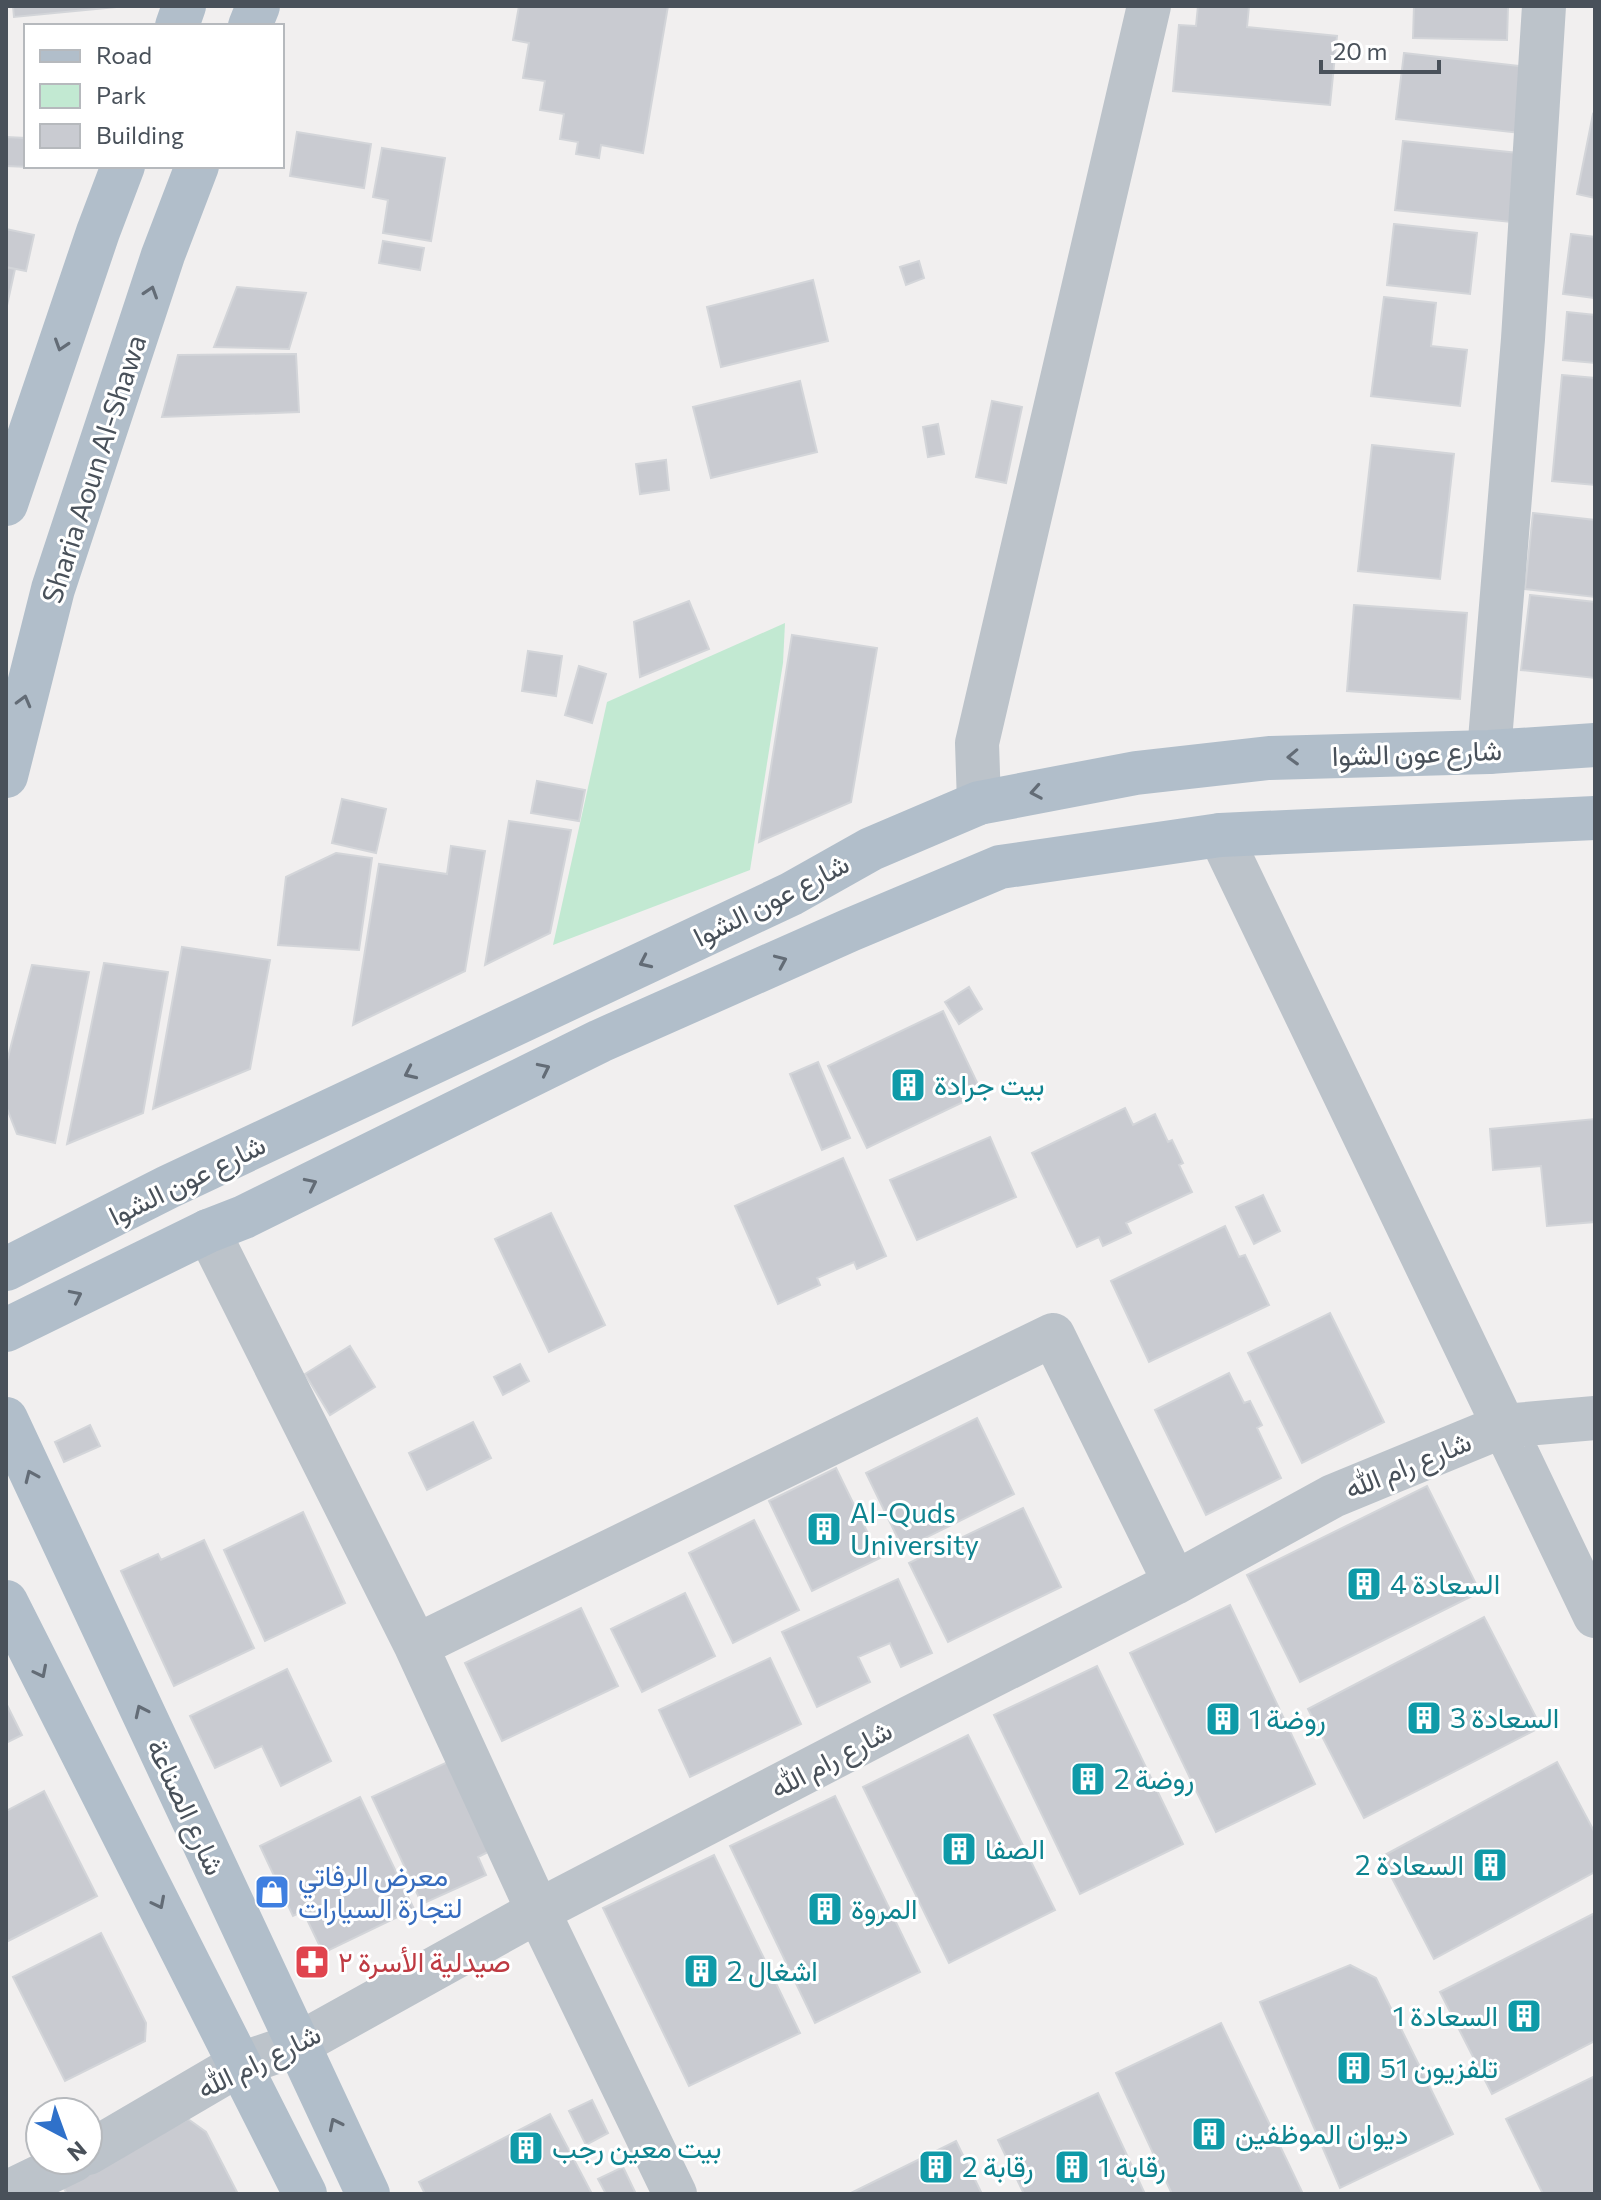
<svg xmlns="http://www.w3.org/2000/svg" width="1601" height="2200" viewBox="0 0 1601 2200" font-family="Commissioner,Vazirmatn,sans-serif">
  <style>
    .green { fill: #c2e9d2 }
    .building { fill: #c9cbd1; stroke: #d3d5d9; stroke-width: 2 }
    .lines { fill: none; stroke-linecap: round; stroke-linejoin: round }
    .minor { stroke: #bcc3ca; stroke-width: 44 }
    .major { stroke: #b1beca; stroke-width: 44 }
    .oneway { stroke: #636c76 }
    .labels { text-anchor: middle; stroke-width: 6; stroke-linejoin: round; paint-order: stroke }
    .street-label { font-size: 28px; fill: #49515a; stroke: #fff }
    .culture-label { font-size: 28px; fill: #0d838f; stroke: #fff; text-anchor: start }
    .shop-label { font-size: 28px; fill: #366cbe; stroke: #fff; text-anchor: start }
    .health-label { font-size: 28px; fill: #be3a42; stroke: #fff; text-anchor: start }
  </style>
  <rect width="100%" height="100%" fill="#f1efef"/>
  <path class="green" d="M785 623 783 663 750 870 553 945 607 702Z"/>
  <path class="building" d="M13 6H116L117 7 14 17Z
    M519 6H668L643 153 601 145 599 158 576 154 578 142 560 139 564 114 540 110 545 81 523 78 529 43 513 40Z
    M1198 6H1249L1247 27 1337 36 1330 105 1173 91 1179 25 1196 26Z
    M1414 6H1508L1507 40 1413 38Z
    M1404 53 1528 67 1520 133 1396 119Z
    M1593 114 1595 115V198L1577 194Z
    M297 132 371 144 364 188 290 176Z
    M6 137 26 138V166H53V168L6 166Z
    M1403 141 1518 153 1511 222 1395 210Z
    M382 148 445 158 431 241 383 233 388 200 373 197Z
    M1394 224 1477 233 1470 294 1387 285Z
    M6 229 34 235 26 271 6 267Z
    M1571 234 1595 237V298L1563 294Z
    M383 241 424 248 420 270 379 263Z
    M919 261 924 278 906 285 900 267Z
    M6 267 15 269 6 310Z
    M813 280 828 341 721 367 707 307Z
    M237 287 306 293 289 349 214 347Z
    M1384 297 1436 303 1431 346 1467 350 1460 406 1371 396Z
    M1567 312 1595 315V363L1563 360Z
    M296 354 299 412 162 417 178 355Z
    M1562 375 1595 378V485L1552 481Z
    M800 381 817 452 711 478 693 407Z
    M992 401 1022 407 1006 483 976 477Z
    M938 424 944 454 928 457 923 427Z
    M1372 445 1454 454 1440 579 1358 571Z
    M666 460 669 490 640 494 636 464Z
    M1533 513 1595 520V597L1525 589Z
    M1530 595 1595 602V678L1521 670Z
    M689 601 709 649 640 677 634 622Z
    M1354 605 1467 613 1460 699 1347 691Z
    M792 635 877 648 851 802 759 842Z
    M528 651 562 656 556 696 522 691Z
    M579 666 606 674 592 723 565 715Z
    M537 781 585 790 579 821 531 813Z
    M342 799 386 809 376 853 332 843Z
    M509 821 571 830 550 933 485 965Z
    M451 846 485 851 465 971 353 1025 379 864 447 874Z
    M336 853 372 858 359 950 278 945 286 877Z
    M182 947 270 960 250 1069 153 1109Z
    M104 963 168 972 143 1113 67 1144Z
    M32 965 89 972 55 1143 17 1134 6 1106V1065Z
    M969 987 982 1009 959 1024 945 1002Z
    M943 1011 982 1093 867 1148 828 1066Z
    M818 1062 850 1138 822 1150 790 1074Z
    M1125 1108 1133 1125 1155 1114 1168 1142 1172 1140 1183 1163 1179 1165 1192 1192 1126 1223 1131 1233 1103 1246 1099 1237 1077 1247 1032 1153Z
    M1595 1119V1222L1547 1226 1541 1166 1493 1170 1490 1129Z
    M990 1137 1016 1197 917 1240 890 1180Z
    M843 1158 886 1256 857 1269 854 1262 817 1278 820 1285 778 1304 735 1206Z
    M1263 1195 1280 1231 1254 1244 1236 1207Z
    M551 1213 605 1325 549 1352 495 1239Z
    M1225 1226 1239 1257 1245 1255 1269 1305 1149 1362 1111 1281Z
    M1330 1313 1384 1422 1302 1463 1248 1353Z
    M350 1346 375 1387 330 1415 305 1374Z
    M520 1364 529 1381 503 1395 494 1377Z
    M1229 1373 1244 1403 1250 1401 1262 1425 1257 1428 1281 1478 1206 1515 1155 1410Z
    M977 1418 1014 1494 903 1549 866 1473Z
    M473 1422 491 1458 427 1490 409 1453Z
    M90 1425 100 1446 64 1462 55 1442Z
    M836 1468 880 1558 812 1591 769 1501Z
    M1427 1486 1480 1592 1300 1682 1247 1575Z
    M1023 1508 1061 1587 948 1642 909 1563Z
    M303 1512 345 1603 265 1641 224 1550Z
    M754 1520 799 1610 733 1643 689 1553Z
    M204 1540 254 1648 174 1686 121 1571 158 1554 161 1560Z
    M898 1579 932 1653 901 1667 890 1643 858 1657 870 1682 817 1707 782 1632Z
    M685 1593 715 1656 642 1692 611 1629Z
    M1230 1605 1315 1784 1216 1832 1130 1653Z
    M581 1608 618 1686 502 1741 465 1663Z
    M1484 1617 1541 1727 1364 1818 1308 1709Z
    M770 1658 801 1724 690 1777 659 1710Z
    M1097 1666 1183 1844 1080 1894 994 1715Z
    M287 1669 331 1761 281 1786 262 1746 215 1768 190 1716Z
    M6 1703 22 1735 6 1743Z
    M968 1735 1055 1910 949 1963 863 1787Z
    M452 1760 494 1849 478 1857 486 1875 422 1904 372 1797Z
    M1557 1762 1595 1833V1872L1434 1959 1381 1857Z
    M44 1791 97 1896 6 1942V1811Z
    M835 1796 920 1972 815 2023 730 1846Z
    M360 1797 414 1909 323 1953 303 1911 293 1916 260 1846Z
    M714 1855 800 2033 689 2086 603 1908Z
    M1595 1913V2041L1492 2094 1440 1992Z
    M101 1933 146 2023 145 2041 65 2081 13 1977Z
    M1350 1965 1376 1978 1453 2134 1340 2188 1260 2002Z
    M1221 2023 1303 2194H1172L1116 2073Z
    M1595 2076V2194H1543L1506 2119Z
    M1098 2093 1145 2194H1024L998 2140Z
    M592 2100 608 2133 586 2145 569 2111Z
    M550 2114 592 2194H425L419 2182Z
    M188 2119 206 2132 238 2194H67L62 2185Z
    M956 2141 982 2194H849Z
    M623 2167 636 2194H606L598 2179Z"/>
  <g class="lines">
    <path class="minor" d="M1489 752 1523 339 1544 6
      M979 803 977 743 1149 6
      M1220 835 1595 1616
      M208 1231 416 1646 538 1911 675 2194
      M416 1646 1053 1335 1175 1583
      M88 2153 240 2064 297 2045 538 1911 911 1717 1175 1583 1333 1496 1503 1426 1595 1418
      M6 2193 74 2160"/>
    <path class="major" d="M177 26 184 6
      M250 26 258 6
      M6 504 98 232 123 166
      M6 776 53 589 163 255 197 166
      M6 1269 168 1187 791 894 871 849 979 803 1136 773 1269 758 1489 752 1595 745
      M6 1330 208 1231 244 1217 600 1041 850 930 1000 867 1220 835 1595 818
      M6 1419 368 2194
      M6 1602 305 2194"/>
  </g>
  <defs><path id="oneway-chevron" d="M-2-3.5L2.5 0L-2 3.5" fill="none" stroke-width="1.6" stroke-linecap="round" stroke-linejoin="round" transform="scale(2)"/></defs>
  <g class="oneway">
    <use href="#oneway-chevron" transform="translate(151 292) rotate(-72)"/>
    <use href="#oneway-chevron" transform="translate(61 345) rotate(108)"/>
    <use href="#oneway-chevron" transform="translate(24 701) rotate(-75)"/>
    <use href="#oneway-chevron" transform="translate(1293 757) rotate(178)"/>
    <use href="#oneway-chevron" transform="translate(1036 792) rotate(170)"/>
    <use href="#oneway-chevron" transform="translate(781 961) rotate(-24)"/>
    <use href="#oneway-chevron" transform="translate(645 962) rotate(155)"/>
    <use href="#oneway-chevron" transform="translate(544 1069) rotate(-26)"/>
    <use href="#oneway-chevron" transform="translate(410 1073) rotate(155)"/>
    <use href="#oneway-chevron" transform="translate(311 1184) rotate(-26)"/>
    <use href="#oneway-chevron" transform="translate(76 1296) rotate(-26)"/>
    <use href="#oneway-chevron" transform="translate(31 1476) rotate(-114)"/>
    <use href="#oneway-chevron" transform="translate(41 1672) rotate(63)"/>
    <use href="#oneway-chevron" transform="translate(141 1711) rotate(-115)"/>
    <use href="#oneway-chevron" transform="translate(159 1903) rotate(63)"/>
    <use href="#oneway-chevron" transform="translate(335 2124) rotate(-116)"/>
  </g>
  <defs>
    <symbol id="building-square" viewBox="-11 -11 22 22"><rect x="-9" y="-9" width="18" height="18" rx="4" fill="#0f9aa8" stroke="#fff"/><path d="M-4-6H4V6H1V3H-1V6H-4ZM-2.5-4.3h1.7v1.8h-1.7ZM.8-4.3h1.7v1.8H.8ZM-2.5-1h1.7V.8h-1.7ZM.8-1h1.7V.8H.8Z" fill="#fff"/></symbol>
    <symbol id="shop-square" viewBox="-11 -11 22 22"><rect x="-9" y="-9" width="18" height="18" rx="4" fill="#3f7fe0" stroke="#fff"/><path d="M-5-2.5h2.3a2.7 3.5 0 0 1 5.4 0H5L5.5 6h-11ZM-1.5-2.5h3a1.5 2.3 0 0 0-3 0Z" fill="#fff"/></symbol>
    <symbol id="pharmacy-square" viewBox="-11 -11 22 22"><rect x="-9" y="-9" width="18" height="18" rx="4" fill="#e0444e" stroke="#fff"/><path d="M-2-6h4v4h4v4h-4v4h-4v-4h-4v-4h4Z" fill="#fff"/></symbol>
  </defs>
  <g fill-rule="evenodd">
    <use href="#building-square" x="888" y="1065" width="40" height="40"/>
    <use href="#building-square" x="804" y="1509" width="40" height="40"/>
    <use href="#building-square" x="1344" y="1564" width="40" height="40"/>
    <use href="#building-square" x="1404" y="1698" width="40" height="40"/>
    <use href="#building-square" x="1203" y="1699" width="40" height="40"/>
    <use href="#building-square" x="1068" y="1759" width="40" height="40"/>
    <use href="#building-square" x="939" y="1829" width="40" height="40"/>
    <use href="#building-square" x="1470" y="1845" width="40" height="40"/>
    <use href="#shop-square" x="252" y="1872" width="40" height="40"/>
    <use href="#building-square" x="805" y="1889" width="40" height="40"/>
    <use href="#pharmacy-square" x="292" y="1942" width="40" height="40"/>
    <use href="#building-square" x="681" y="1951" width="40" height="40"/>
    <use href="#building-square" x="1504" y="1996" width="40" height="40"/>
    <use href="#building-square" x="1334" y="2048" width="40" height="40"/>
    <use href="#building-square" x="1189" y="2114" width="40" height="40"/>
    <use href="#building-square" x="506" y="2128" width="40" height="40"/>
    <use href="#building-square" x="916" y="2147" width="40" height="40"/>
    <use href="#building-square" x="1052" y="2147" width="40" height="40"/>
  </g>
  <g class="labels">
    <g class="street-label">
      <text transform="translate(94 469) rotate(-72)" y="10">Sharia Aoun Al-Shawa</text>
      <text transform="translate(1417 753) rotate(-2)" y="10">شارع عون الشوا</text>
      <text transform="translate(771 900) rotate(-27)" y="10">شارع عون الشوا</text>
      <text transform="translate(187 1180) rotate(-26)" y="10">شارع عون الشوا</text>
      <text transform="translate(1408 1465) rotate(-22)" y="10">شارع رام الله</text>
      <text transform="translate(831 1759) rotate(-28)" y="10">شارع رام الله</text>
      <text transform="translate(186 1807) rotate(65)" y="10">شارع الصناعة</text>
      <text transform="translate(259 2061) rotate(-26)" y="10">شارع رام الله</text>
    </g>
    <g class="culture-label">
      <text x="934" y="1095">بيت جرادة</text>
      <text x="850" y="1523">Al-Quds<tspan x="850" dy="32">University</tspan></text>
      <text x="1390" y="1594">السعادة 4</text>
      <text x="1450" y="1728">السعادة 3</text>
      <text x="1249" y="1729">روضة 1</text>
      <text x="1114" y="1789">روضة 2</text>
      <text x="985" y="1859">الصفا</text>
      <text x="1464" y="1875" text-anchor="end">السعادة 2</text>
      <text x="851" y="1919">المروة</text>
      <text x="727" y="1981">اشغال 2</text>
      <text x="1498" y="2026" text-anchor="end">السعادة 1</text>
      <text x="1380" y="2078">تلفزيون 51</text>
      <text x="1235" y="2144">ديوان الموظفين</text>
      <text x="552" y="2158">بيت معين رجب</text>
      <text x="962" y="2177">رقابة 2</text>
      <text x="1098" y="2177">رقابة 1</text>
    </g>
    <g class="shop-label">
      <text x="298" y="1886">معرض الرفاتي<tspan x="298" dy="32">لتجارة السيارات</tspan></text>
    </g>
    <g class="health-label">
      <text x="338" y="1972">صيدلية الأسرة ٢</text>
    </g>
  </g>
  <rect width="1601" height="2200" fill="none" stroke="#49515a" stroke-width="16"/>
  <rect x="24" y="24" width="260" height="144" fill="#ffffff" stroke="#b6b9bd" stroke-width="2"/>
  <rect x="40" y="50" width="40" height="12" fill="#b1beca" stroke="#b6b9bd" stroke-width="2"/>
  <text x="96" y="64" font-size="24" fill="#49515a">Road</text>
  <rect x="40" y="84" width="40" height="24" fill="#c2e9d2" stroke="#b6b9bd" stroke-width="2"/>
  <text x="96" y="104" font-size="24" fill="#49515a">Park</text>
  <rect x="40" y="124" width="40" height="24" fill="#c9cbd1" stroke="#b6b9bd" stroke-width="2"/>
  <text x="96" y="144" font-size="24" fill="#49515a">Building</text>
  <g transform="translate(64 2136) rotate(139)"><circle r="38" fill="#ffffff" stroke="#b6b9bd" stroke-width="2"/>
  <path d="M0-6L14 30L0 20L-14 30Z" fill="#2f71ca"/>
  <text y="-12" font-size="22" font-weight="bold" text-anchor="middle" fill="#49515a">N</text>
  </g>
  <path d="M1321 60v12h118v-12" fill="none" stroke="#49515a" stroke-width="4"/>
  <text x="1333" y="60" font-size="24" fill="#49515a" stroke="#ffffff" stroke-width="6" paint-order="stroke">20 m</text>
</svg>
